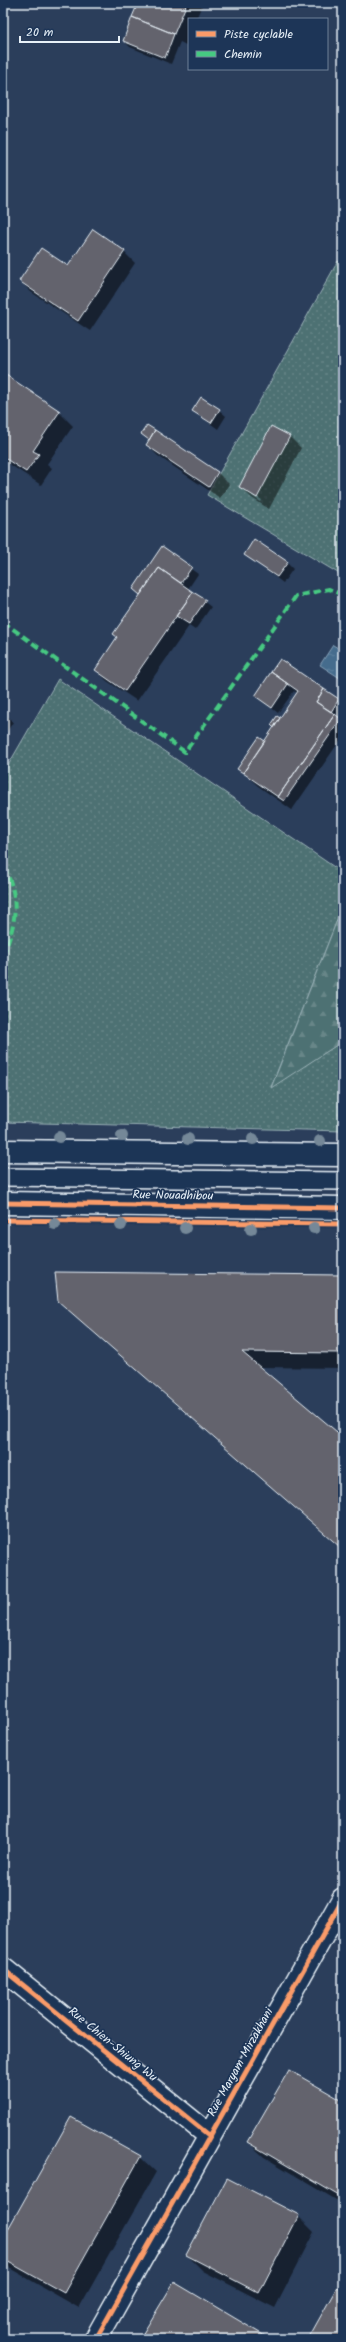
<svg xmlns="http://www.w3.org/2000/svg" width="346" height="2342" viewBox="0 0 346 2342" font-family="Kalam,sans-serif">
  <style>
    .grass { fill: url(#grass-dots); stroke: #9ab1b6 }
    .forest { fill: url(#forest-firs); stroke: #9ab1b6 }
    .water { fill: url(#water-ripples); stroke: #86a1b8 }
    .shadow { fill: #0007; fill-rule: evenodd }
    .building { fill: #63636d; stroke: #e8f1f8 }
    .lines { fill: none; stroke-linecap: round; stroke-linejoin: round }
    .service-casing { stroke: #e8f1f8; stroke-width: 20 }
    .minor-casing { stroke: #e8f1f8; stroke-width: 25 }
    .tertiary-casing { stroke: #e8f1f8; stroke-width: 25 }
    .service { stroke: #1d3557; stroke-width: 17 }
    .minor { stroke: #1d3557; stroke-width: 22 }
    .tertiary { stroke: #1d3557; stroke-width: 22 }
    .quiet { stroke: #46c982; stroke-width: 4; stroke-dasharray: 8 4; stroke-linecap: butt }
    .cycleway-casing { stroke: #1d3557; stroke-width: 8 }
    .cycleway { stroke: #fa9b69; stroke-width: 5 }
    .tree { fill: #758898 }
    .labels { text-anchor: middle; stroke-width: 3.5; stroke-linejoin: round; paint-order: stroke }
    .street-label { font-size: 12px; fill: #e8f1f8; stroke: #1d3557 }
  </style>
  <defs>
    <pattern id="grass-dots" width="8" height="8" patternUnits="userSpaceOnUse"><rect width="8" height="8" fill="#4d7173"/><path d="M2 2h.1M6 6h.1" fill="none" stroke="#678688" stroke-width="1.8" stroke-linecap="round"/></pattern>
    <pattern id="forest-firs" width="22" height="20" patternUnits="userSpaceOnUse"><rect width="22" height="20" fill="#4d7173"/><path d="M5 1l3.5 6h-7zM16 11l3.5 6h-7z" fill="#678688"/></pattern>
    <pattern id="water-ripples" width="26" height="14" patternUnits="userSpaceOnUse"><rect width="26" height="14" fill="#456c8d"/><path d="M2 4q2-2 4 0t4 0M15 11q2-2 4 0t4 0" fill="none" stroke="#60819e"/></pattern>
  </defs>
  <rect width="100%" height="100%" fill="#2b3e5b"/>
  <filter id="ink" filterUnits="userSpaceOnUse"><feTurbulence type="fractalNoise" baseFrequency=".025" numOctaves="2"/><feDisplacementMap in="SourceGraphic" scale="8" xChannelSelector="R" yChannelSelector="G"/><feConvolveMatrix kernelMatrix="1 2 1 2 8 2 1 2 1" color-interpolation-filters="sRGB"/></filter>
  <g filter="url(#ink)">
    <path class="grass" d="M338 261 343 263V576L207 495Z
      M58 679 343 873V905L271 1087 343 1041V1131L3 1122V774Z"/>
    <path class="forest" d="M343 905V1041L271 1088Z"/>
    <path class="water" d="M333 645 343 651V680L320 665Z"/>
    <path class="shadow" d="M139 3H203L196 19H189V37L186 45 180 42 171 64 130 47 124 41Z
      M124 252 135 263 90 331 31 292 20 281Z
      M3 374 59 412 73 426 47 464 52 468 41 485 3 460Z
      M219 410 226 416 218 429 193 411Z
      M148 427 218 473 229 484 220 498 158 456 147 445 149 441 142 434Z
      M272 427 290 437 301 448 269 509 252 498 240 487ZM252 494 262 500 261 502 252 496Z
      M162 548 198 574 188 589 211 607 195 630 189 626 137 701 107 681 96 670 118 638 141 596 134 589Z
      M245 554 287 563 293 569 283 583Z
      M280 660 343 705V709L337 718 343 723V736L292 810 258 786 239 769 265 742 298 694 294 691 278 713 256 696Z
      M3 712 13 722 3 738Z
      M343 1276V1368L259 1367 343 1438V1550L59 1300Z
      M343 2102V2204L264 2157 248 2142Z
      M140 2157 156 2172 79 2308 11 2269 3 2261V2240Z
      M298 2216 314 2232 275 2308 203 2271 187 2255Z"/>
    <path class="building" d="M138 3H187L174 34 132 17Z
      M132 17 174 34 165 58 123 41Z
      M93 229 125 251 78 321 19 281 41 248 68 266Z
      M3 373 60 411 33 451 39 454 26 472 3 457Z
      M201 397 220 409 211 423 192 411Z
      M147 425 155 430 149 440 141 434Z
      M271 426 290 436 257 498 239 487Z
      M155 430 218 472 209 487 146 445Z
      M254 539 288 562 277 577 244 555Z
      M162 546 192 567 181 583 159 568 140 595 133 589Z
      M159 568 193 592 125 691 95 670 117 637 113 634Z
      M193 592 206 600 189 624 176 616Z
      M280 659 324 689 316 702 335 714 278 797 243 773 298 691 271 672Z
      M271 672 288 684 272 708 255 696Z
      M324 689 339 699 331 712 316 702Z
      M335 714 341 719 284 801 278 797Z
      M277 716 280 718 274 728 271 725Z
      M259 737 265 741 243 773 237 769Z
      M55 1272 343 1275V1353L242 1352 343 1437V1544L340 1547 58 1301Z
      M289 2070 343 2101V2189L339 2196 247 2142Z
      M71 2117 141 2156 64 2293 3 2259V2238Z
      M227 2178 299 2215 259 2293 186 2255Z
      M174 2282 270 2339H149L142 2335Z
      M337 2287 343 2290V2339H308Z"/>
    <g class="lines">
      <defs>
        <path id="service" d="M3 1177 343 1181"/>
        <path id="minor" d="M3 1969 210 2136
          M96 2339 343 1899"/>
        <path id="tertiary" d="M3 1151 343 1155
          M3 1203 343 1208"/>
      </defs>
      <use href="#service" class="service-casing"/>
      <use href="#minor" class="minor-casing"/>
      <use href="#tertiary" class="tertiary-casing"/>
      <use href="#service" class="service"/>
      <use href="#minor" class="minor"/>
      <use href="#tertiary" class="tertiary"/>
      <path class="quiet" d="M3 622 185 752 296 596 329 589 343 595
        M3 867C21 895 16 926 3 955"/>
      <defs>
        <path id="cycleway" d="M3 1203 343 1208
          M3 1220 343 1224
          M3 1969 210 2136
          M96 2339 343 1899"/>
      </defs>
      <use href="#cycleway" class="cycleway-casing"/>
      <use href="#cycleway" class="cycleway"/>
    </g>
    <g class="tree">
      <circle cx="122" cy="1136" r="6"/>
      <circle cx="59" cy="1137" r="6"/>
      <circle cx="188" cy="1139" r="6"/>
      <circle cx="253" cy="1139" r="6"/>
      <circle cx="320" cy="1141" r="6"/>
      <circle cx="55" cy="1224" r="6"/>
      <circle cx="121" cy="1225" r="6"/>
      <circle cx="185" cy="1228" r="6"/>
      <circle cx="314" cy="1228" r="6"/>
      <circle cx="251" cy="1229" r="6"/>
    </g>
  </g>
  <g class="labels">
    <g class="street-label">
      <text transform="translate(173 1195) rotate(1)" y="4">Rue Nouadhibou</text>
      <text transform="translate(113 2044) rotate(39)" y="4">Rue Chien-Shiung Wu</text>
      <text transform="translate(240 2062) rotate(-61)" y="4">Rue Maryam Mirzakhani</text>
    </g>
  </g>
  <rect width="346" height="2342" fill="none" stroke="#1d3557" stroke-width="16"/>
  <rect x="8" y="8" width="330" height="2326" fill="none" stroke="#e8f1f8" stroke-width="1.5" filter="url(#ink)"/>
  <rect x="188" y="18" width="140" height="52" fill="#1d3557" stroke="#6e8097"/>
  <rect x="196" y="31" width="20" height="6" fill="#fa9b69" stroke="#6e8097"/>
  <text x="224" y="38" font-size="12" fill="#e8f1f8">Piste cyclable</text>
  <rect x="196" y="51" width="20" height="6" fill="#46c982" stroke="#6e8097"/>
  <text x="224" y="58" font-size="12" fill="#e8f1f8">Chemin</text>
  <path d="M20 36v6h99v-6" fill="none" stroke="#e8f1f8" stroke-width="2"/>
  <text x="26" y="36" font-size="12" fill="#e8f1f8" stroke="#1d3557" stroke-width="3" paint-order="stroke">20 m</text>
</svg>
